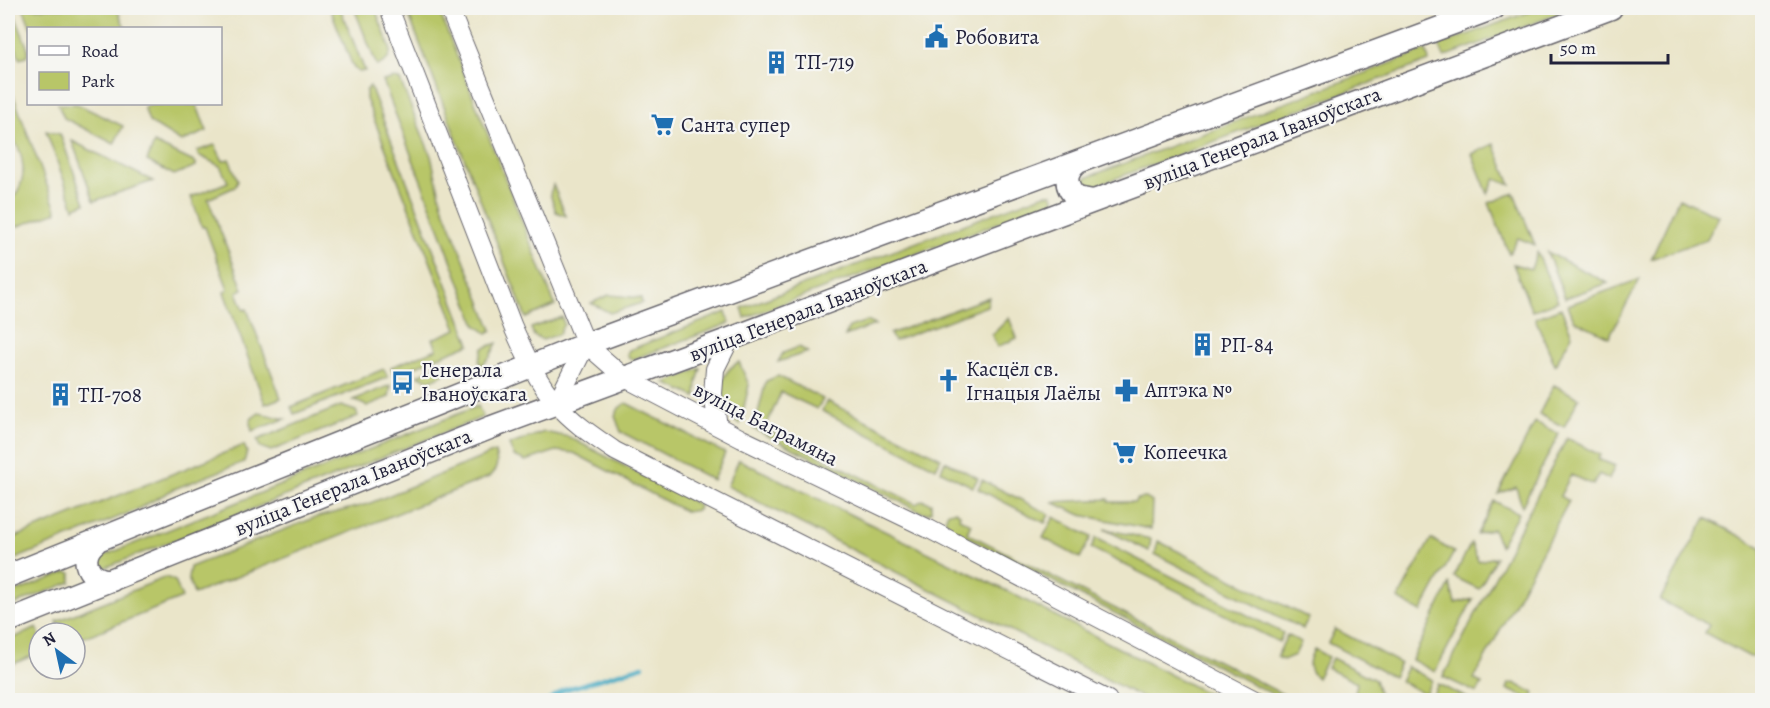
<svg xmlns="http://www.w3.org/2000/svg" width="1770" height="708" viewBox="0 0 1770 708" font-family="Alegreya,serif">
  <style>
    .green { fill: #b8c668; stroke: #6d7452; stroke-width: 1.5 }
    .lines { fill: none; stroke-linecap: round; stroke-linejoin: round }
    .stream { stroke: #41a9c1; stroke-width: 4.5 }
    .minor-casing { stroke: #68666d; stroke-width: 20 }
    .major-casing { stroke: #68666d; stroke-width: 25 }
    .minor { stroke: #fff; stroke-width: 18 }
    .major { stroke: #fff; stroke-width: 22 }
    .labels { text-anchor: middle; stroke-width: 4.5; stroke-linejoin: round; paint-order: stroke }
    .poi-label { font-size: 21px; fill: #22223b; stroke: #f6f6f2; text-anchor: start }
    .street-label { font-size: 21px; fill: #22223b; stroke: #f6f6f2 }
  </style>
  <rect width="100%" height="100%" fill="#f6f6f2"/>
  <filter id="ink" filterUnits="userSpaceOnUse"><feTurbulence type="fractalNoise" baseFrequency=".0167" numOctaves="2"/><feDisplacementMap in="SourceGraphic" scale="12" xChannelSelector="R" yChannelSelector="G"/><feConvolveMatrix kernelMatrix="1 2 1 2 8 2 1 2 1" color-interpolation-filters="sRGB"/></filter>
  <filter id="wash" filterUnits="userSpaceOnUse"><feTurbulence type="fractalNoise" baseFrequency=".008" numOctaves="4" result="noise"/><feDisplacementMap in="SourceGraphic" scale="24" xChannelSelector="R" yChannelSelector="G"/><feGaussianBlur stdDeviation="1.35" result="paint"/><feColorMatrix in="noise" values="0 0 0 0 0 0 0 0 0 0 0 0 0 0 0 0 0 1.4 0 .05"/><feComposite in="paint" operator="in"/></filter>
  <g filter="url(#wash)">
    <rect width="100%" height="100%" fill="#eae5c9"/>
    <path class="green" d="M8 8H12L28 49V55L20 59 8 28Z
      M23 8H126L118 11 125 28H31Z
      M330 8H340L365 71 358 72 353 67Z
      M354 8H375L390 48C391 59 386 62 377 66Z
      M406 8H438L555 305 526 318Z
      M1540 8H1574L1444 57 1439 45Z
      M1426 50 1429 61 1085 190 1076 185 1080 180Z
      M395 78 400 80 431 156 442 204 492 330 487 333 476 325 383 81Z
      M370 86 470 344 394 375 391 367 437 349 433 339 457 329 366 99V91Z
      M10 87 57 212 8 230V203C30 183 26 153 8 132V88Z
      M58 104H77L123 126 114 144 64 118Z
      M154 104H196L207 131 181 142 149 122 144 107Z
      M46 131 60 134 85 203 74 208Z
      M72 141 153 181 94 201Z
      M154 143 196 163V166L174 175 147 161Z
      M1494 144 1511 185 1495 179 1488 194 1472 154Z
      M215 145 223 161 229 159 238 180 235 187 208 199 243 289 237 292 244 310 247 309 281 398 265 404 224 292 228 289 205 227H202L191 197 228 182 220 166 198 155 197 151Z
      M553 185 566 216 556 212 550 194Z
      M1514 193 1535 245 1518 238 1509 254 1489 203Z
      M1045 194H1052L1054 197V202L745 318 742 308Z
      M1679 198 1719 216 1707 239 1651 259Z
      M1537 252 1558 301 1532 311 1513 264 1531 269Z
      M1547 252 1608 283 1565 298Z
      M1640 279 1609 337 1574 320 1568 305Z
      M609 295 641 298 642 303 610 313 591 303Z
      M989 297 987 306 894 341 890 334Z
      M1561 308 1572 335 1555 365 1535 318Z
      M726 312 730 323 634 359 629 358 627 354 629 350Z
      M562 317 564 324 559 334 543 340 534 336 531 328Z
      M1009 318 1017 338 997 347 992 335Z
      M867 321 875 325 845 336 849 327Z
      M497 343 490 357 481 366 479 361 483 348Z
      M799 347 808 352 778 362 783 353Z
      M448 362 443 375 429 381 418 375Z
      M739 362 749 385 740 425C718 410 713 375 739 362Z
      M701 368 697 382 696 397 665 383Z
      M384 369 388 377 294 414 291 407Z
      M778 376 823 399 817 409 781 392 765 429 916 504 922 500 931 503V511L928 513 921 512 754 429 766 381Z
      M391 385 389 397 367 406 353 400Z
      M1554 385 1579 398 1564 427 1539 414Z
      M827 401 941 458 936 468 822 411Z
      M626 403 725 453 713 480 621 432 615 416 619 408Z
      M341 406 356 411 358 416 271 451 260 447 257 440Z
      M478 406 483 417 102 569 96 568 98 558Z
      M259 413 285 419 252 431 250 423 252 418Z
      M1535 422 1559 434 1522 506 1516 487 1498 494Z
      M544 432 569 437 699 505 698 510 686 512 574 453 556 451 526 461 514 456 509 445Z
      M1567 438 1600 455 1598 459 1615 466 1609 479 1599 474 1593 485 1571 475 1560 496 1569 501 1474 679 1482 684 1477 693 1443 677Z
      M244 445 247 452 244 462 174 489 136 510 8 562V540Z
      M495 452C498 463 498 469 489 477L194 594 188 578 190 567 314 518 368 504Z
      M739 460 1005 590 1220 700H1147L727 486Z
      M945 461 978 478 973 487 941 471Z
      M982 480 1049 514 1045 523 978 489Z
      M1146 498 1152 502 1151 529 1081 515 1052 502 1109 499V502H1135L1136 499Z
      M1494 501 1518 513 1500 546 1493 529 1477 534Z
      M955 511 960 514 959 518 971 524 967 533 1294 700H1284L951 529 945 520 948 512Z
      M1054 517 1091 537 1080 558 1043 538Z
      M1706 518 1762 548V655L1750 657 1705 633 1709 625 1660 600Z
      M1104 529 1151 539 1149 551Z
      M1096 538 1283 633 1279 642 1091 548Z
      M1431 539 1454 552 1421 612 1398 599Z
      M1158 541 1309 618 1303 629 1155 554Z
      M1471 543 1478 561 1496 557 1479 589 1454 577Z
      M66 572 71 573V582L8 607V595Z
      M166 577 175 581 182 598 75 641V633H61L57 621Z
      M1450 584 1455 603 1473 599 1435 672 1412 660Z
      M37 628 39 633V653L8 666V640Z
      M1335 629 1400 663 1393 677 1328 643Z
      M1287 635 1301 642 1295 655 1283 660 1277 657Z
      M1314 649 1328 657 1317 678C1306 669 1308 661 1314 649Z
      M1332 658 1375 680 1379 693 1375 700 1358 699 1355 694 1357 683 1327 668Z
      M1407 667 1432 680 1425 694 1400 681Z
      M1514 683 1534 693 1531 700 1507 689 1509 684Z
      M1438 684 1471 700H1439L1432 697Z"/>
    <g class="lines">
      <path class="stream" d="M549 700 564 690 643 666"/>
    </g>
  </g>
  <g filter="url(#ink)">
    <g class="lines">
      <defs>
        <path id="minor" d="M389 8 513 327C525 354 537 382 557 404 573 423 595 437 615 451L1108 700
          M449 8 586 344 625 378 742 439 929 529 1255 700
          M556 404 586 344
          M718 426 713 394 715 369 730 339"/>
        <path id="major" d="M1078 162C1064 172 1064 187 1077 198L1093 201
          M96 542C77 557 88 582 112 580
          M8 576 586 344 1494 8
          M8 621 492 427 730 339 1051 217 1611 8"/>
      </defs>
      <use href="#minor" class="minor-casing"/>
      <use href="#major" class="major-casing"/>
      <use href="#minor" class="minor"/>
      <use href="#major" class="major"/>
    </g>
  </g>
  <defs>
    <symbol id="civic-bare" viewBox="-9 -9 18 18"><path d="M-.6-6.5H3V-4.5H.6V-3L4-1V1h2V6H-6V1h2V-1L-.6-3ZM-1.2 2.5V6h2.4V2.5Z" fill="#1f6fb2" stroke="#f6f6f2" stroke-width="2.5" paint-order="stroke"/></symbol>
    <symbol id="building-bare" viewBox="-9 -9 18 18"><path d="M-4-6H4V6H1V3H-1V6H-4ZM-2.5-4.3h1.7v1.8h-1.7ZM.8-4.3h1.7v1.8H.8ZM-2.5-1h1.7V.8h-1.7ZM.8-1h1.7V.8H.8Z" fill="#1f6fb2" stroke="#f6f6f2" stroke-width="2.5" paint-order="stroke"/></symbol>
    <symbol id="supermarket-bare" viewBox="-9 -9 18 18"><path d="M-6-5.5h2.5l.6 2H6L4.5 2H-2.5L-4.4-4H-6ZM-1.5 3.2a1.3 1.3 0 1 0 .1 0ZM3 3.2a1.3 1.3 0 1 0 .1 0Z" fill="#1f6fb2" stroke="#f6f6f2" stroke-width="2.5" paint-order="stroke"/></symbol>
    <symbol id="church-bare" viewBox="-9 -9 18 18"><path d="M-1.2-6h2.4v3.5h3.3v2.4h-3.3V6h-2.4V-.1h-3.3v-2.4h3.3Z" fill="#1f6fb2" stroke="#f6f6f2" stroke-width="2.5" paint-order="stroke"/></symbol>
    <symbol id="bus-bare" viewBox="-9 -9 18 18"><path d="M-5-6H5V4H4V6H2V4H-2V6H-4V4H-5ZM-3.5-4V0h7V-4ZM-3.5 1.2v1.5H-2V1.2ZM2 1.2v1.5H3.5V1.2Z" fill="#1f6fb2" stroke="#f6f6f2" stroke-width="2.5" paint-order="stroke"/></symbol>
    <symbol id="pharmacy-bare" viewBox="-9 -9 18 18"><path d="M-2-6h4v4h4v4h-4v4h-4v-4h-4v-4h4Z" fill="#1f6fb2" stroke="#f6f6f2" stroke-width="2.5" paint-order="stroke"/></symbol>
  </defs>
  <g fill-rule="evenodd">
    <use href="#civic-bare" x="920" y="20" width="33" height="33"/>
    <use href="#building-bare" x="760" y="46" width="33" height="33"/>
    <use href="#supermarket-bare" x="646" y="108" width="33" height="33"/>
    <use href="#building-bare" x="1186" y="328" width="33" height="33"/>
    <use href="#church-bare" x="932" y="364" width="33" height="33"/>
    <use href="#bus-bare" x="386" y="366" width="33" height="33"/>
    <use href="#pharmacy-bare" x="1110" y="374" width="33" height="33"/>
    <use href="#building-bare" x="44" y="378" width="33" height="33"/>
    <use href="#supermarket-bare" x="1108" y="436" width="33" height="33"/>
  </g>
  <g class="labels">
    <g class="poi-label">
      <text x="955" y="44">Робовита</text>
      <text x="795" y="69">ТП-719</text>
      <text x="681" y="132">Санта супер</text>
      <text x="1220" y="352">РП-84</text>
      <text x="966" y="376">Касцёл св.<tspan x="966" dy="24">Ігнацыя Лаёлы</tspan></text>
      <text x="421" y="377">Генерала<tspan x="421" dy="24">Іваноўскага</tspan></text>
      <text x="1145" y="397">Аптэка №</text>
      <text x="78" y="402">ТП-708</text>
      <text x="1143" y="459">Копеечка</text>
    </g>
    <g class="street-label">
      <text transform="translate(1262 138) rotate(-21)" y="7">вуліца Генерала Іваноўскага</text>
      <text transform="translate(808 310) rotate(-21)" y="7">вуліца Генерала Іваноўскага</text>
      <text transform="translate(766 424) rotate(27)" y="7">вуліца Баграмяна</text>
      <text transform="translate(353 482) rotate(-22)" y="7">вуліца Генерала Іваноўскага</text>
    </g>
  </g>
  <rect width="1770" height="708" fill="none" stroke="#f6f6f2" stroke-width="30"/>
  <rect x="27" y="27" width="195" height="78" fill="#f6f6f2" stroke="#a1a1a9" stroke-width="1.5"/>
  <rect x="39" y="46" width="30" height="9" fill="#ffffff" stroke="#a1a1a9" stroke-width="1.5"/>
  <text x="81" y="57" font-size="18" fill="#22223b">Road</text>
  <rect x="39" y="72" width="30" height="18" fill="#b8c668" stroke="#a1a1a9" stroke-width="1.5"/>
  <text x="81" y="87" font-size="18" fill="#22223b">Park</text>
  <g transform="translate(57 651) rotate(327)"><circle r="28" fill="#f6f6f2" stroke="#a1a1a9" stroke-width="1.5"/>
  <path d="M0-4.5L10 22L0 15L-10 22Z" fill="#1f6fb2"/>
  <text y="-9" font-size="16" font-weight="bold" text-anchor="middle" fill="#22223b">N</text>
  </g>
  <path d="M1551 54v9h117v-9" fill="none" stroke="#22223b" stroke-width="3"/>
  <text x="1560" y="54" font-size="18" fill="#22223b" stroke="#f6f6f2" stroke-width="4.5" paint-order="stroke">50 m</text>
</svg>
